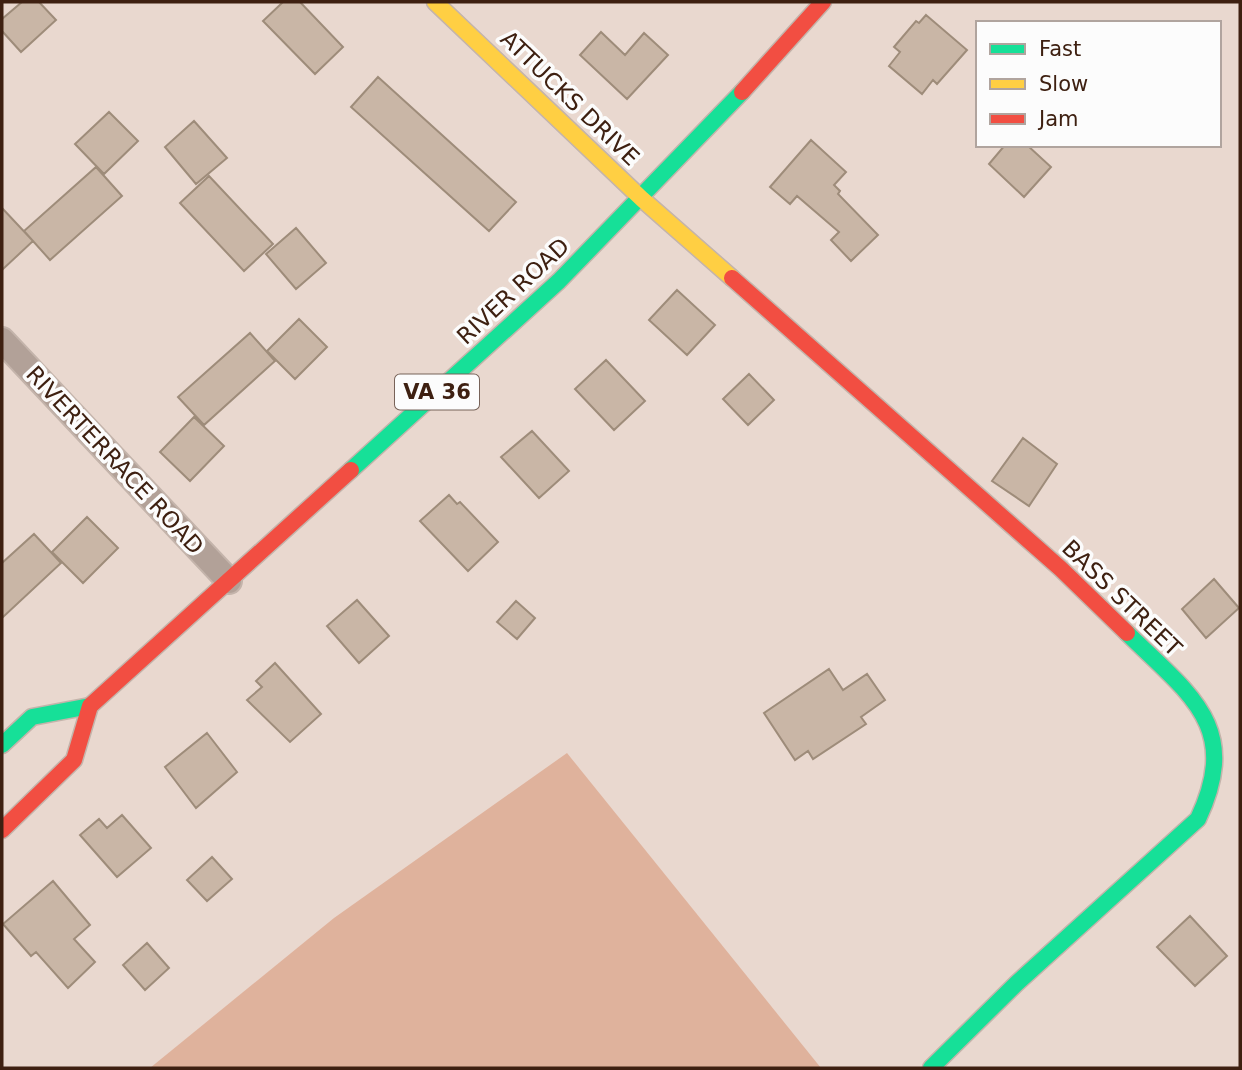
<svg xmlns="http://www.w3.org/2000/svg" width="1242" height="1070" viewBox="0 0 1242 1070" font-family="'DejaVu Sans',sans-serif">
  <style>
    .forest { fill: #dfb29c }
    .building { fill: #c9b6a6; stroke: #9e8c7a; stroke-width: 2 }
    .lines { fill: none; stroke-linecap: round; stroke-linejoin: round }
    .street-casing { stroke: #c4b4ab; stroke-width: 28 }
    .fast-casing { stroke: #c4b4ab; stroke-width: 19 }
    .slow-casing { stroke: #c4b4ab; stroke-width: 19 }
    .jam-casing { stroke: #c4b4ab; stroke-width: 19 }
    .street { stroke: #b2a198; stroke-width: 24 }
    .fast { stroke: #16e098; stroke-width: 16 }
    .slow { stroke: #ffcf43; stroke-width: 16 }
    .jam { stroke: #f24e42; stroke-width: 16 }
    .labels { text-anchor: middle; stroke-width: 7; stroke-linejoin: round; paint-order: stroke }
    .shield { fill: #fcfcfc; stroke: #776258; stroke-width: 2 }
    .shield-label { font-size: 21px; font-weight: bold; fill: #3e2011 }
    .street-label { font-size: 23px; fill: #3e2011; stroke: #fcfcfc }
  </style>
  <rect width="100%" height="100%" fill="#e9d8cf"/>
  <path class="forest" d="M567 753 821 1068H150L334 918Z"/>
  <path class="building" d="M22 2H39L56 20 21 52 2 31V19Z
    M283 2H300L343 47 315 74 263 21Z
    M926 15 967 50 937 84 933 80 922 94 889 66 900 52 894 47 916 21 919 23Z
    M601 32 625 55 644 33 668 55 627 99 580 55Z
    M378 77 516 202 489 231 351 107Z
    M109 112 138 141 104 174 75 144Z
    M194 121 227 158 196 184 165 147Z
    M811 140 846 172 834 185 840 191 838 194 878 235 851 261 831 240 839 232 797 196 790 204 770 187Z
    M1005 145H1027L1051 167 1024 197 989 164Z
    M96 167 122 196 50 260 24 231Z
    M209 176 273 244 244 271 180 203Z
    M2 208 33 241 2 270Z
    M296 228 326 263 296 289 266 254Z
    M677 290 715 325 687 355 649 320Z
    M299 319 327 347 295 379 267 351Z
    M250 333 275 361 204 425 178 397Z
    M606 360 645 401 614 430 575 389Z
    M749 374 774 400 748 425 723 399Z
    M194 417 224 446 190 481 160 452Z
    M532 431 569 471 539 498 501 457Z
    M1023 438 1057 464 1029 506 992 481Z
    M449 495 457 504 460 502 498 542 468 571 420 521Z
    M87 517 118 548 83 583 52 552Z
    M34 534 61 563 2 618V563Z
    M1214 579 1239 608 1206 638 1182 609Z
    M357 600 389 636 359 663 327 626Z
    M516 601 535 618 517 639 497 622Z
    M275 663 321 714 290 742 247 700 262 687 256 681Z
    M829 669 843 690 867 674 885 700 861 717 866 724 813 759 808 751 795 760 764 713Z
    M207 733 237 772 196 808 165 767Z
    M122 815 151 848 117 877 80 835 99 819 107 828Z
    M212 857 232 879 207 901 187 880Z
    M53 881 90 925 74 939 95 962 68 988 36 952 31 956 3 924Z
    M1190 916 1227 956 1195 986 1157 947Z
    M147 943 169 968 145 990 123 965Z"/>
  <g class="lines">
    <defs>
      <path id="street" d="M2 340 229 581"/>
      <path id="fast" d="M351 470 559 281 742 92
        M2 745 32 717 90 706
        M931 1068 1017 983 1198 819C1242 726 1189 694 1127 633"/>
      <path id="slow" d="M435 2 642 199 732 278"/>
      <path id="jam" d="M742 92 823 2
        M732 278 1061 569 1127 633
        M2 830 74 760 90 706 351 470"/>
    </defs>
    <use href="#street" class="street-casing"/>
    <use href="#fast" class="fast-casing"/>
    <use href="#slow" class="slow-casing"/>
    <use href="#jam" class="jam-casing"/>
    <use href="#street" class="street"/>
    <use href="#fast" class="fast"/>
    <use href="#slow" class="slow"/>
    <use href="#jam" class="jam"/>
  </g>
  <g class="labels">
    <rect class="shield" x="395" y="374.5" width="84" height="35" rx="5"/>
    <g class="shield-label">
      <text x="437" y="399">VA 36</text>
    </g>
    <g class="street-label">
      <text transform="translate(570 98) rotate(44)" y="8">ATTUCKS DRIVE</text>
      <text transform="translate(513 291) rotate(-43)" y="8">RIVER ROAD</text>
      <text transform="translate(115 460) rotate(47)" y="8">RIVERTERRACE ROAD</text>
      <text transform="translate(1122 598) rotate(44)" y="8">BASS STREET</text>
    </g>
  </g>
  <rect width="1242" height="1070" fill="none" stroke="#3e2011" stroke-width="7"/>
  <rect x="976" y="21" width="245" height="126" fill="#fcfcfc" stroke="#b0a49e" stroke-width="2"/>
  <rect x="990" y="44" width="35" height="10" fill="#16e098" stroke="#b0a49e" stroke-width="2"/>
  <text x="1039" y="56" font-size="21" fill="#3e2011">Fast</text>
  <rect x="990" y="79" width="35" height="10" fill="#ffcf43" stroke="#b0a49e" stroke-width="2"/>
  <text x="1039" y="91" font-size="21" fill="#3e2011">Slow</text>
  <rect x="990" y="114" width="35" height="10" fill="#f24e42" stroke="#b0a49e" stroke-width="2"/>
  <text x="1039" y="126" font-size="21" fill="#3e2011">Jam</text>
</svg>
